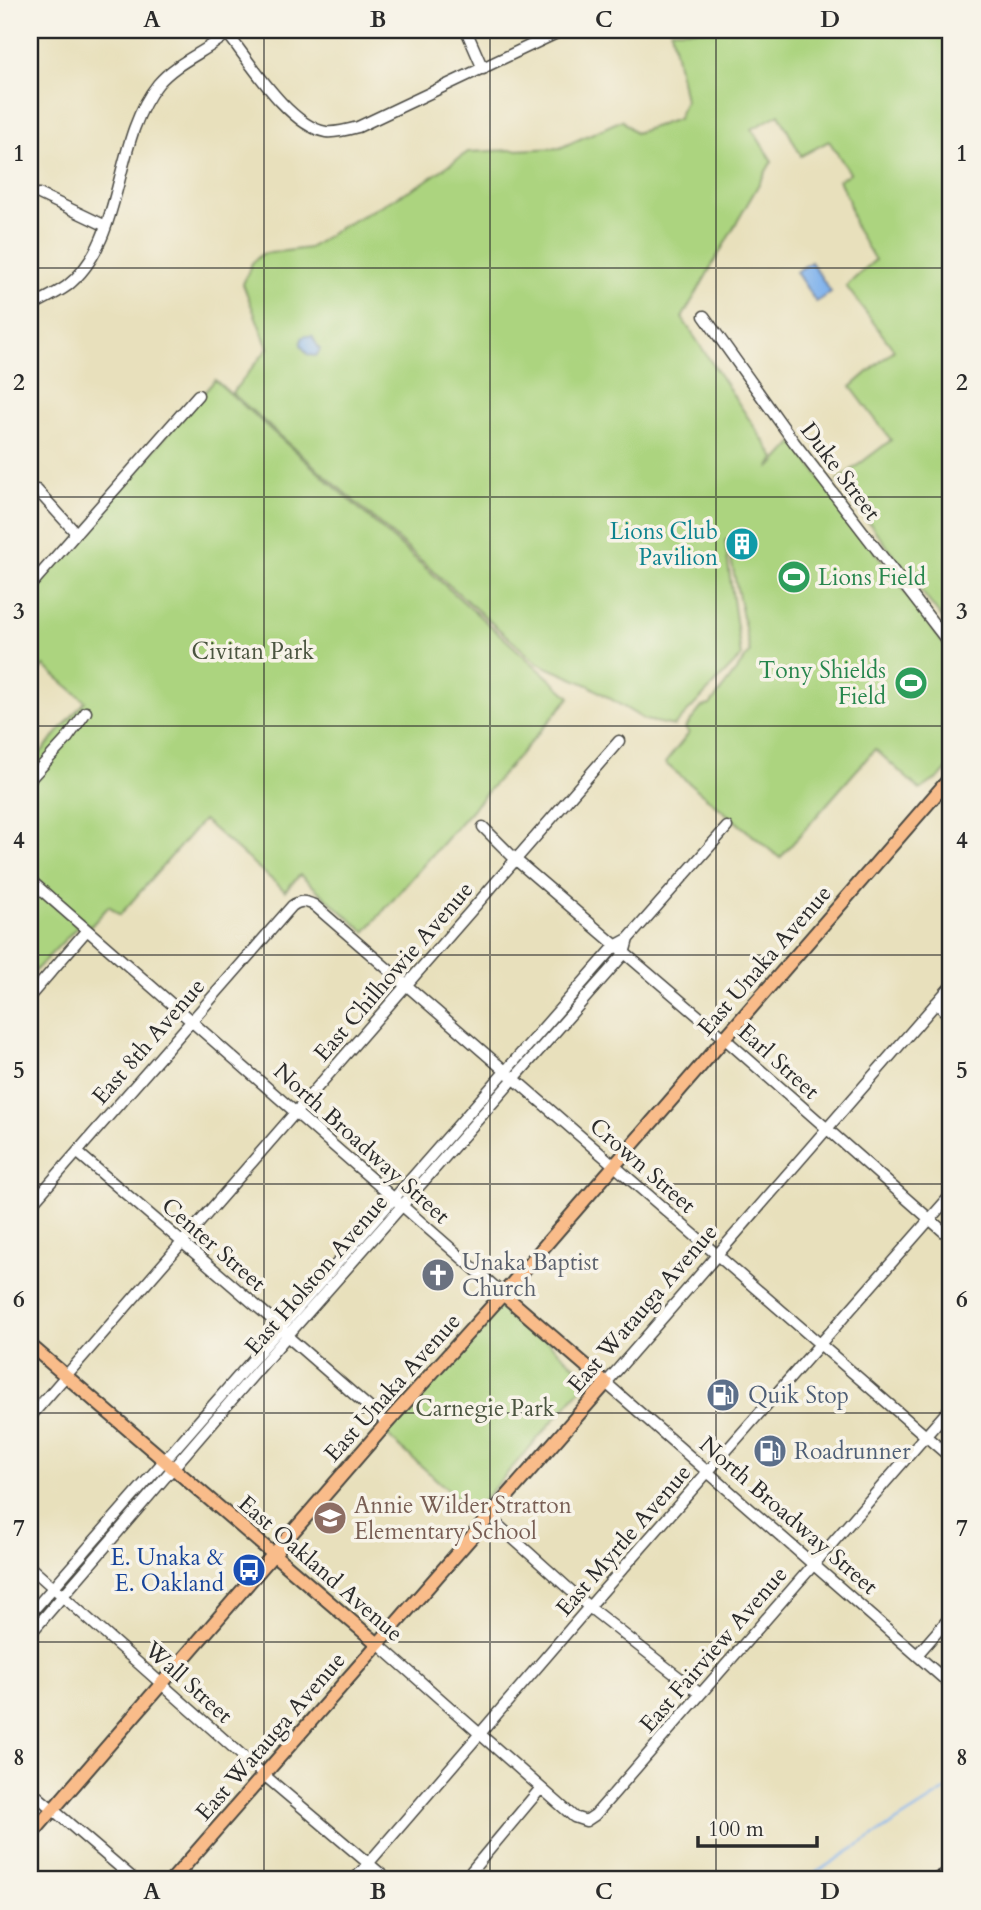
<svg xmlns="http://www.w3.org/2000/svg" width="981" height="1910" viewBox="0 0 981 1910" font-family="Cardo,serif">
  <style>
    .green { fill: #acd47f; stroke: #6c8055; stroke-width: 2 }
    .water { fill: #80b2ec; stroke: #566e8c; stroke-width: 2 }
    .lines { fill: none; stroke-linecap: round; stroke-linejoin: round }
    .stream { stroke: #80b2ec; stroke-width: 2.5 }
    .minor-casing { stroke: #474641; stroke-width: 13 }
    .major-casing { stroke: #474641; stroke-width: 16 }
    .minor { stroke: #fff; stroke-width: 10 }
    .major { stroke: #f9bc8a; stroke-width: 12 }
    .rail-casing { stroke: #2b2b2b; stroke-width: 5 }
    .rail { stroke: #f7f3e8; stroke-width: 2.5; stroke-dasharray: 8; stroke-linecap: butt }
    .grid { fill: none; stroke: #2b2b2b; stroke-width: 2; stroke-opacity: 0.55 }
    .labels { text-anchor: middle; stroke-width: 7; stroke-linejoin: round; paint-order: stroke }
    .street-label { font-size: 23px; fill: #2b2b2b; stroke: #f7f3e8 }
    .culture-label { font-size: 23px; fill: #0d838f; stroke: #f7f3e8; text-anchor: end }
    .leisure-label { font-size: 23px; fill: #27864d; stroke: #f7f3e8; text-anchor: start }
    .park-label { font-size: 23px; fill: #4b5540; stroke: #f7f3e8 }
    .worship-label { font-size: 23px; fill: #5b616d; stroke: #f7f3e8; text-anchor: start }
    .service-label { font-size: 23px; fill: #4e5e75; stroke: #f7f3e8; text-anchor: start }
    .education-label { font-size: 23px; fill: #785e54; stroke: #f7f3e8; text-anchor: start }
    .transit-label { font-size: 23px; fill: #164399; stroke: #f7f3e8; text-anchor: end }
    .neatline { fill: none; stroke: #2b2b2b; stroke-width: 2.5 }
    .grid-label { font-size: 23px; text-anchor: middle; font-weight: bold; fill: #2b2b2b }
  </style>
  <rect width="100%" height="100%" fill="#f7f3e8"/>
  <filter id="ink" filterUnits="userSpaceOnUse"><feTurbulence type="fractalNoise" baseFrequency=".0143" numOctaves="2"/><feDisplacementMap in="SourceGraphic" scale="14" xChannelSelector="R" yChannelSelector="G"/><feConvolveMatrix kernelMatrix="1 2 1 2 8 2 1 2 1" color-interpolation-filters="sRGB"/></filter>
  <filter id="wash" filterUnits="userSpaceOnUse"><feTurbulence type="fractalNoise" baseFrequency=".00686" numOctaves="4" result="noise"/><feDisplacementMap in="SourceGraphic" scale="28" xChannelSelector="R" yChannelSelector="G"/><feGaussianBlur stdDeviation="1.57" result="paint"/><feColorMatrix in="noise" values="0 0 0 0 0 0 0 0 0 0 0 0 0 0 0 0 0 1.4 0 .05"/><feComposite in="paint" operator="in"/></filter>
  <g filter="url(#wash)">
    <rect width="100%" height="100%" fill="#e8e0bc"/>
    <path class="green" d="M671 30H951V630L837 481 891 440 851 387 894 350 846 286 875 260 855 227 848 199 839 180 850 173 829 141 801 156 779 114 752 129 772 161 682 318 775 458 769 469 794 442 951 654V765L941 776 920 790 875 749 780 858 665 763 689 733 685 728 702 707 710 705 750 652 727 539 725 541 741 657 674 726 645 720 588 685 537 663 232 393 268 348 243 284 252 263 262 254 309 248 341 227 421 184 468 152 560 148 622 120 635 133 678 119 685 100Z
      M215 380 570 697 365 932 300 875 285 891 203 820 120 915 109 906 90 927 30 874V765L85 701 44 666 30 682V677L34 672 30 668V592Z
      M30 884 78 926 30 976Z
      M500 1300 590 1379 473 1512 383 1432Z"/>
    <path class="water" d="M811 262 831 292 816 302 796 272Z
      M305 336H312L320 350 316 356 308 355 301 345 302 338Z"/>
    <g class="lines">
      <path class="stream" d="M804 1880 951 1787"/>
    </g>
  </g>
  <g filter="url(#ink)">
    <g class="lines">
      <defs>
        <path id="minor" d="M466 30 483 69
          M227 33C250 62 289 126 326 132 336 133 347 130 358 127L563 30
          M39 194 106 226
          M30 307C42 300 56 294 67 286 125 241 112 141 158 84 178 60 210 51 231 30
          M704 316 794 442 951 646
          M37 490 76 533
          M30 586 198 395
          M30 779 66 740 86 712
          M483 827 516 860 724 1038 951 1238
          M30 880 503 1294
          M951 986 606 1383 951 1685
          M30 996 87 930
          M936 1003 951 1017
          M77 1152 281 1327 287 1336 387 1423
          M30 1206 292 906C300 900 305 901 314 905L951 1458
          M30 1417 619 741
          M488 1516 589 1607 699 1693
          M30 1567 264 1775 388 1880
          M30 1614 615 946 628 939 727 827
          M30 1634 287 1336 624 954 628 939
          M378 1644 574 1817 586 1821 595 1815 951 1407
          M917 1655 951 1616
          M30 1790 135 1880
          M946 1814 951 1810
          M354 1880 589 1607 951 1195
          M464 1880 541 1788"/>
        <path id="major" d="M30 1345 378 1644
          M30 1836 387 1423 503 1294 951 777
          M172 1880 606 1383 503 1294"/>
      </defs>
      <use href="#minor" class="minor-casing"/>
      <use href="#major" class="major-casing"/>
      <use href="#minor" class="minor"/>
      <use href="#major" class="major"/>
      <defs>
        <path id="rail" d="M926 1880 951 1866"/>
      </defs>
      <use href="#rail" class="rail-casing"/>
      <use href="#rail" class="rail"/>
    </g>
  </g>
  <path class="grid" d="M264 30V1880M490 30V1880M716 30V1880M30 268H951M30 497H951M30 726H951M30 955H951M30 1184H951M30 1413H951M30 1642H951"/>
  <defs>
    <symbol id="building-disc" viewBox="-11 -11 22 22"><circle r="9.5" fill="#0f9aa8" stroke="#f7f3e8"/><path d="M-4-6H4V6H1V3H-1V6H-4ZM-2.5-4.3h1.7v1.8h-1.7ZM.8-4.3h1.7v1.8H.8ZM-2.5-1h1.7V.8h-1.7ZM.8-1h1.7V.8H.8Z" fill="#fff"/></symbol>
    <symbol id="stadium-disc" viewBox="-11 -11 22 22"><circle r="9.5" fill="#2e9e5b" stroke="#f7f3e8"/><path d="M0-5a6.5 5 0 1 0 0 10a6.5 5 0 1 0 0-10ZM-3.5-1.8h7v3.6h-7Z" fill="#fff"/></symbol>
    <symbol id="church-disc" viewBox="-11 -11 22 22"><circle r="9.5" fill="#6b7280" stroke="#f7f3e8"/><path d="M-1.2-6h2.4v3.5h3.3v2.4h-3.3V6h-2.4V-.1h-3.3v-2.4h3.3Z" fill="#fff"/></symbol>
    <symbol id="fuel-disc" viewBox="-11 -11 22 22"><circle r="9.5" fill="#5c6f8a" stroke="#f7f3e8"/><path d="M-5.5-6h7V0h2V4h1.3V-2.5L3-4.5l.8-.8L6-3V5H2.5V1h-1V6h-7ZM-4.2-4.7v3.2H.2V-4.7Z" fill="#fff"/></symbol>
    <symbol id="school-disc" viewBox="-11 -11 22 22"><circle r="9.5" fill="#8d6e63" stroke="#f7f3e8"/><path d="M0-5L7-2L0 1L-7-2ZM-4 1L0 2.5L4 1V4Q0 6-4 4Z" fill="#fff"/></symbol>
    <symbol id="bus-disc" viewBox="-11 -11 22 22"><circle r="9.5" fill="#1a4fb4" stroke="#f7f3e8"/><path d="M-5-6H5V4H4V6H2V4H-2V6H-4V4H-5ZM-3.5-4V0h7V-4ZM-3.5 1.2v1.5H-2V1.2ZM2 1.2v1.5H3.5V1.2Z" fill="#fff"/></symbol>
  </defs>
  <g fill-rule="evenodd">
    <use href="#building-disc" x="723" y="525" width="38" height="38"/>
    <use href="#stadium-disc" x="775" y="558" width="38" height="38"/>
    <use href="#stadium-disc" x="892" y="664" width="38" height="38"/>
    <use href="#church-disc" x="419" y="1256" width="38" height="38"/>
    <use href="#fuel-disc" x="704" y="1376" width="38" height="38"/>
    <use href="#fuel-disc" x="751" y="1432" width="38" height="38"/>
    <use href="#school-disc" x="311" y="1499" width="38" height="38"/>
    <use href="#bus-disc" x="230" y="1551" width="38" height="38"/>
  </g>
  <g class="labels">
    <g class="street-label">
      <text transform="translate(841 471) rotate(53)" y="8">Duke Street</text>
      <text transform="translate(764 960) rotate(-49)" y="8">East Unaka Avenue</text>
      <text transform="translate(393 971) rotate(-49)" y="8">East Chilhowie Avenue</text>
      <text transform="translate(148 1041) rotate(-49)" y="8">East 8th Avenue</text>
      <text transform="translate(779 1061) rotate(42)" y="8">Earl Street</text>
      <text transform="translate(362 1143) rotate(42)" y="8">North Broadway Street</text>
      <text transform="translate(643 1165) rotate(41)" y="8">Crown Street</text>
      <text transform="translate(214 1244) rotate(41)" y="8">Center Street</text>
      <text transform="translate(316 1274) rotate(-49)" y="8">East Holston Avenue</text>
      <text transform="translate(642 1308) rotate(-49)" y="8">East Watauga Avenue</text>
      <text transform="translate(392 1387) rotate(-48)" y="8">East Unaka Avenue</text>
      <text transform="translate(789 1515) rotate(41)" y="8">North Broadway Street</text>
      <text transform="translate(623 1540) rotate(-49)" y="8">East Myrtle Avenue</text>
      <text transform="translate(321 1568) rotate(41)" y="8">East Oakland Avenue</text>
      <text transform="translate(713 1649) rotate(-49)" y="8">East Fairview Avenue</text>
      <text transform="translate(189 1682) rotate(42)" y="8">Wall Street</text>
      <text transform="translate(270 1736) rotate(-49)" y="8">East Watauga Avenue</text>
    </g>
    <g class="culture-label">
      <text x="718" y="539">Lions Club<tspan x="718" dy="26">Pavilion</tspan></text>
    </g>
    <g class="leisure-label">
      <text x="818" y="585">Lions Field</text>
      <text x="886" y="678" text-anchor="end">Tony Shields<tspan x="886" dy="26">Field</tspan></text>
    </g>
    <g class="park-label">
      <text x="253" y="659">Civitan Park</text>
      <text x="485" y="1416">Carnegie Park</text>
    </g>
    <g class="worship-label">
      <text x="462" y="1270">Unaka Baptist<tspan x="462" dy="26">Church</tspan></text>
    </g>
    <g class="service-label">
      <text x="748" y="1403">Quik Stop</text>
      <text x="794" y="1459">Roadrunner</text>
    </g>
    <g class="education-label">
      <text x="354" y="1513">Annie Wilder Stratton<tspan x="354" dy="26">Elementary School</tspan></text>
    </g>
    <g class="transit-label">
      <text x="224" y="1565">E. Unaka &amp;<tspan x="224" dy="26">E. Oakland</tspan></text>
    </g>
  </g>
  <rect width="981" height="1910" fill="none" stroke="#f7f3e8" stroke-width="77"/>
  <path d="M698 1836v10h119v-10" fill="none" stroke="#2b2b2b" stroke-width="3.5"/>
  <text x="708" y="1836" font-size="21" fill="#2b2b2b" stroke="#f7f3e8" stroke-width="5" paint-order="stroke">100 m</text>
  <rect x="38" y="38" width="904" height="1833" class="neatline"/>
  <g class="grid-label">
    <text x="152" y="27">A</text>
    <text x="378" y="27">B</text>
    <text x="604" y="27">C</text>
    <text x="830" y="27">D</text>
    <text x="19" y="161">1</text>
    <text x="962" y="161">1</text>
    <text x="19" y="390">2</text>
    <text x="962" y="390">2</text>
    <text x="19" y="619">3</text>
    <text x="962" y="619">3</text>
    <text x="19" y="848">4</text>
    <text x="962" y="848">4</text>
    <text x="19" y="1078">5</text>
    <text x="962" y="1078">5</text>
    <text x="19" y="1307">6</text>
    <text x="962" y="1307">6</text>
    <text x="19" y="1536">7</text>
    <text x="962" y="1536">7</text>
    <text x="19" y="1765">8</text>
    <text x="962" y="1765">8</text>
    <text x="152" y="1899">A</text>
    <text x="378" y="1899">B</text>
    <text x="604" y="1899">C</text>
    <text x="830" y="1899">D</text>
  </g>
</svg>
